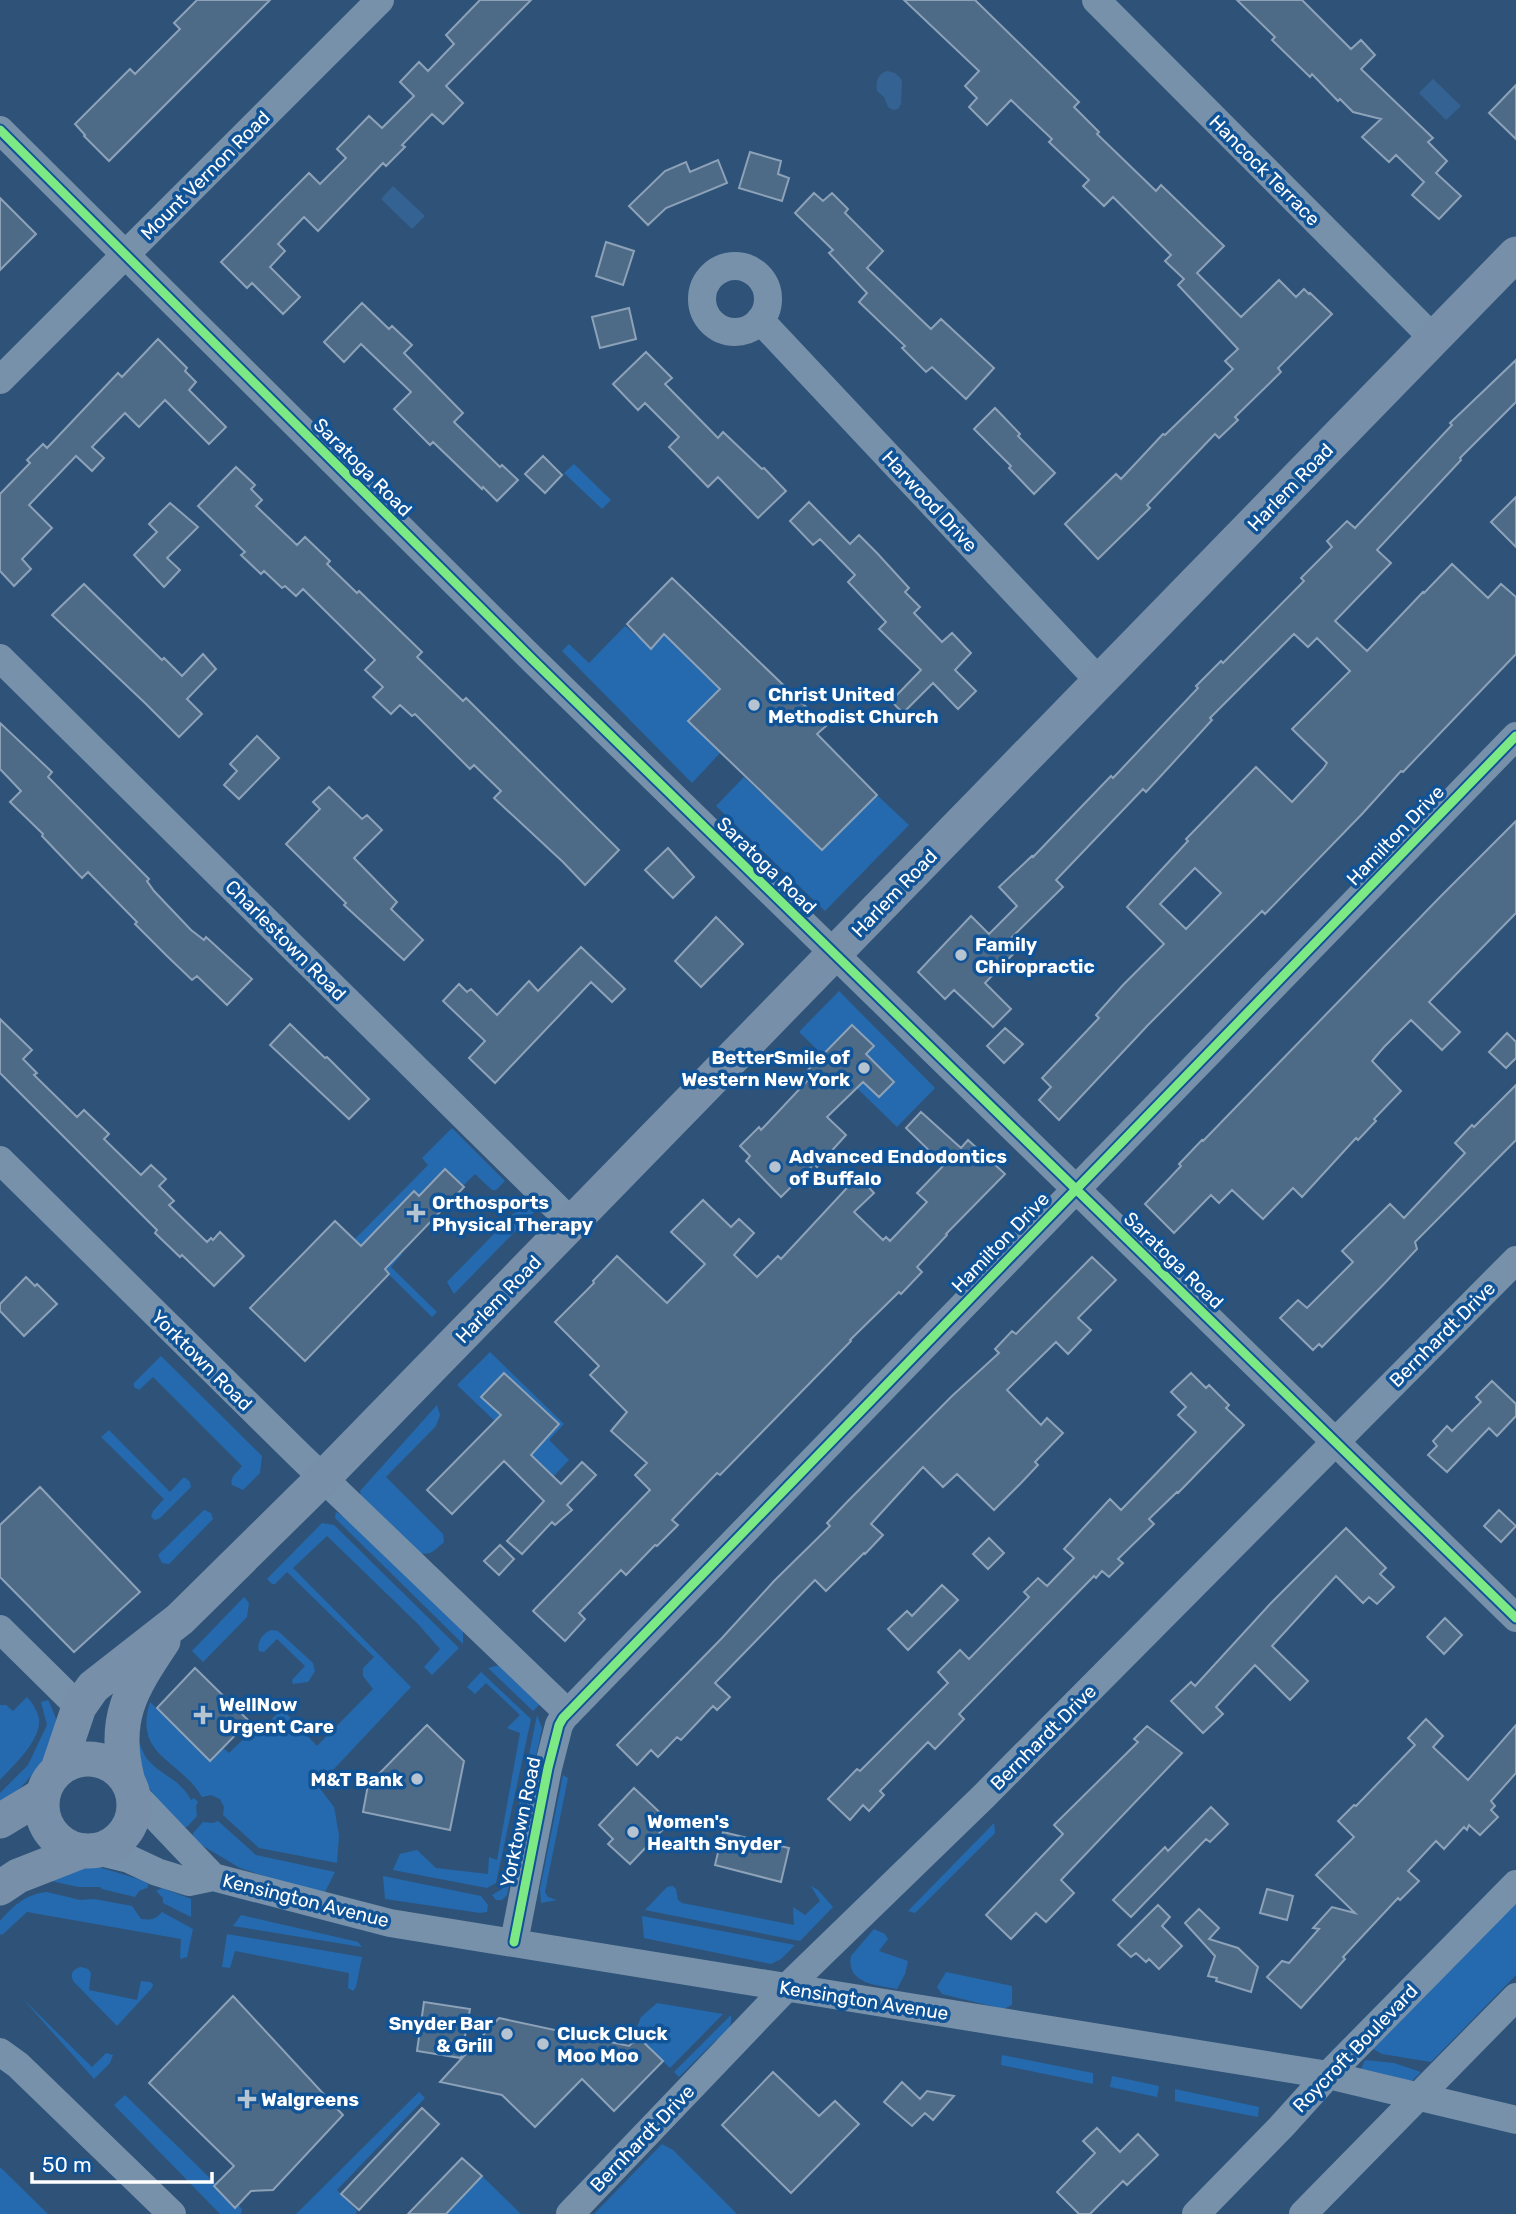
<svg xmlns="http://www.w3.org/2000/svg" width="1516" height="2214" viewBox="0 0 1516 2214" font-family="Rubik,sans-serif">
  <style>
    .green { fill: #256aae }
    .water { fill: #346393 }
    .building { fill: #4d6a87; stroke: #8da2b8; stroke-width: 2; fill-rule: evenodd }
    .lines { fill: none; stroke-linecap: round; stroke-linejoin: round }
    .minor { stroke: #7891ab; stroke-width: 28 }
    .major { stroke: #778fa8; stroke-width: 35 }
    .cycleway-casing { stroke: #105397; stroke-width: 13 }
    .cycleway { stroke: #7ce984; stroke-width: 9 }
    .poi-dot { fill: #b6c3d0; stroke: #105397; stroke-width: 2.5 }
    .labels { text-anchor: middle; stroke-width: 7; stroke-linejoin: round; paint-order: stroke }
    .street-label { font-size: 19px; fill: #fff; stroke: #105397 }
    .poi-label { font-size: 19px; font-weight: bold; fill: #fff; stroke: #105397; text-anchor: start }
  </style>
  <rect width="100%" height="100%" fill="#2f5378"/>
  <path class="green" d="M574 464 611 500 602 509 564 473Z
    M625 626 651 648 664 634 720 689 688 721 720 753 692 783 562 651 569 644 589 663Z
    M744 777 822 850 877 795 909 825 825 911 716 806Z
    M839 991 935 1088 897 1127 799 1032Z
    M452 1128 505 1181 496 1190H492L475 1174 463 1186 445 1169 419 1196 413 1192 377 1229 402 1254 391 1267 437 1312 432 1317 354 1240 428 1165 422 1158Z
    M525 1202 534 1212 454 1294 447 1282Z
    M490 1352 564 1424 549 1440 569 1460 537 1494 524 1481 540 1464 457 1385Z
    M161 1356 262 1456 260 1473 243 1490 232 1485C229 1477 238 1472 242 1466L153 1377 139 1390 134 1387V1383Z
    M437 1405 440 1415 436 1426 386 1477 443 1534 444 1542C436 1549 431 1556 420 1553L361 1496 360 1491Z
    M109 1430 170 1492 183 1478H186L190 1482 191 1487 160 1518 155 1520 151 1517 153 1511 164 1499 101 1437Z
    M204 1510 211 1513 213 1519 169 1564 162 1563 158 1555Z
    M336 1512 349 1520 463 1630V1644L335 1518Z
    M322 1523 334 1525 459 1648 432 1675 424 1667 440 1649 418 1624 327 1536 293 1568 411 1687 318 1786 334 1807 339 1835 337 1863 259 1848 223 1815 224 1807 220 1799 211 1795 202 1797C180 1759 133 1756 150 1702L210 1760 223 1748 229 1753 259 1724 263 1727 278 1713 285 1712 317 1746 373 1689 363 1676V1668L374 1657 287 1572 275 1584H272L267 1579Z
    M244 1597 249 1603 247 1617 203 1662 192 1651Z
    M271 1630 278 1631 313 1663 315 1671 308 1682 293 1684 292 1680 305 1666 277 1639 264 1652 259 1651C256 1643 263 1633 271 1630Z
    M500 1665 540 1704 533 1711 488 1668Z
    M481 1672 531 1719 496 1883 487 1888 393 1870 400 1854 417 1850 436 1868 488 1874 489 1857 497 1860 520 1733 507 1728 520 1715 486 1683 475 1694 467 1687Z
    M27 1697C33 1704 40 1714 39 1723 38 1743 13 1766 0 1780V1705H6L13 1711Z
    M48 1700C52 1709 59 1722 58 1732 57 1749 15 1797 0 1806V1793L28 1765 47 1725 41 1702Z
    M537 1715 542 1728 507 1895 502 1900H496L492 1895 502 1889Z
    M138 1739C141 1746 143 1754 148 1760 163 1777 179 1778 191 1800L194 1798 198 1802 196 1806 197 1816 187 1827H180C166 1811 132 1772 134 1750 134 1746 136 1743 138 1739Z
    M563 1775 568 1778 545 1892 548 1897 557 1900 541 1903 540 1889Z
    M218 1821 256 1855 335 1872 325 1892 285 1883 240 1868 193 1840V1833L203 1822 213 1823Z
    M994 1823 995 1833 915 1913 908 1911Z
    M78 1864 92 1865 145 1881 149 1885 147 1888 139 1891 135 1897 102 1889 100 1887H78L43 1879Z
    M383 1876 481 1896 488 1905 487 1912 480 1913 385 1899Z
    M673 1886 676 1889 678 1900 682 1903 794 1925 793 1907 805 1915 820 1901 811 1886 818 1890 833 1907 800 1941 645 1910 667 1887Z
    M162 1888 191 1899V1917L163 1903V1898L156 1891Z
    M47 1892 80 1900 94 1899 132 1906 141 1919C151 1920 155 1920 162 1912L193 1929 187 1957 181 1959 180 1957 181 1939 27 1912 2 1935 0 1934V1921C14 1905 26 1894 47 1892Z
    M1516 1900V1975L1431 2062 1382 2054 1373 2049Z
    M241 1915 358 1942 362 1947 233 1926Z
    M642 1916 795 1945 781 1959 771 1964 644 1938Z
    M874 1929 885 1934 888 1939 879 1951 908 1961 905 1974 897 1989C877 1985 846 1984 851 1956Z
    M227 1934 362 1957 356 1987 353 1991 348 1988 349 1973 235 1951 230 1968 222 1967Z
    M81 1967 88 1969 91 1973 89 1990 137 2000 141 1981 150 1982 153 1984 152 1988 117 2026 74 1982C69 1974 73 1969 81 1967Z
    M946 1972 1012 1986V2005L1003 2009 942 1994 937 1987Z
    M23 1999 92 2067 106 2053 113 2055 110 2063 94 2079Z
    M657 2003 723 2014 670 2068 639 2037 630 2045 641 2017Z
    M731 2015C732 2027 727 2034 718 2041L717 2039 679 2077 674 2072Z
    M1002 2055 1093 2073V2084L1001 2065Z
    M1365 2060 1394 2063 1421 2072 1412 2081 1361 2069Z
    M1112 2076 1159 2086 1157 2097 1110 2087Z
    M1175 2089 1259 2107 1258 2117 1175 2101Z
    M419 2092 425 2098 337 2190 357 2211 356 2214H296Z
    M125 2095 216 2184 214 2187 235 2207 238 2205 242 2209 241 2214H220L114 2105Z
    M662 2144 673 2150 737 2214H594Z
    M0 2167 48 2214H0Z
    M482 2176 521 2214H446Z"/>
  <path class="water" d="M887 71 895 73 902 80 901 104 898 109 893 110 888 107 884 97 877 91C876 82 877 74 887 71Z
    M1433 79 1461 106 1446 120 1419 93Z
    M393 186 425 216 412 229 381 199Z"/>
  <path class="building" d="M197 0H270L109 161 84 136 85 135 75 124 130 69 135 74 180 29 174 23Z
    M480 0H531L446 86 463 103 443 124 432 114 402 145 405 147 386 166 383 163 318 231 304 217 278 244 285 251 270 267 300 297 283 314 252 283 247 288 221 262 309 173 320 184 346 158 337 149 369 116 382 128 414 96 400 82 419 62 428 71 454 44 446 35Z
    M904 0H975L1079 102 1074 107 1099 132 1097 134 1156 191 1161 185 1224 246 1197 273 1241 317 1279 280 1296 297 1304 289 1309 294 1310 293 1332 314 1278 368 1281 372 1235 417 1238 420 1219 438 1215 434 1147 505 1150 508 1098 559 1065 524 1116 474 1121 479 1163 434 1165 435 1233 369 1225 361 1238 349 1178 285 1184 279 1165 261 1171 255 1113 197 1104 206 1083 186 1089 180 1049 142 1052 139 1011 100 987 125 969 107 977 98 965 86 979 71Z
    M1237 0H1302L1351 49 1361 40 1375 55 1361 69 1433 138 1428 142 1447 161 1436 173 1461 196 1439 219 1412 195 1424 182 1396 155 1389 162 1362 137 1381 119 1353 112 1340 99 1338 101 1312 74 1310 77 1272 40 1275 37Z
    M1516 85V139L1489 113Z
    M750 152 781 161 778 174 789 178 782 201 739 188Z
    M718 160 727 183 666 208 648 225 629 206 665 171 686 162 690 172Z
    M814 193 823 201 832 193 848 209 845 213 883 251 867 268 931 329 941 319 994 368 966 399 932 367 926 372 902 348 905 346 859 302 867 293 829 253 833 250 795 213Z
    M0 198 36 234 0 270Z
    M606 242 634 251 623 285 596 276Z
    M362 303 389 329 392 326 412 345 404 353 463 413 454 422 500 467 502 465 518 480 497 501 483 487 482 489 433 442 430 445 394 409 411 392 361 344 344 362 324 342Z
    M629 308 636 339 600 348 592 317Z
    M158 339 187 368 185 371 196 382 189 390 226 427 209 444 165 400 139 427 125 413 92 447 104 458 92 471 76 456 29 505 52 528 22 559 31 569 14 586 0 571V494L30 463 27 460 43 444 47 448 118 373 122 377Z
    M646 352 672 378 665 384 718 438 723 432 762 469 764 468 786 491 758 518 718 477 708 487 669 447 679 437 645 403 638 410 613 384Z
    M1516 360V402L1460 458 1461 460 1377 550 1391 563 1335 621 1367 651 1423 592 1424 593 1452 564 1488 598 1501 584 1516 597V654L1403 772 1401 771 1362 814 1265 914 1262 911 1148 1025 1059 1120 1039 1100 1051 1087 1042 1078 1099 1018 1096 1015 1123 985 1164 944 1127 907 1188 841 1186 839 1256 767 1292 802 1323 769 1327 763 1292 729 1350 671 1317 638 1308 647 1294 634 1210 718 1212 720 1170 766 1146 792 1143 789 1056 880 1063 887 1010 939 1019 948 985 983 1011 1009 993 1027 954 990 945 999 918 972 971 916 989 934 1017 906 999 887 1032 856 1033 857 1111 776 1113 778 1198 688 1196 686 1221 661 1223 663 1304 581 1301 578 1332 547 1327 541 1347 521 1355 528 1452 425 1450 423ZM1195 868 1221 893 1186 929 1160 904Z
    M995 408 1020 434 1018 436 1055 473 1034 494 1009 468 1011 466 974 429Z
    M543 456 562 475 545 493 525 474Z
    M236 467 255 485 251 489 262 500 256 506 297 545 305 537 330 561 327 564 357 593 359 591 422 652 417 657 463 701 466 698 619 850 585 885 563 862 494 798 501 791 474 765 470 769 415 714 412 716 400 705 391 714 373 697 383 687 365 670 375 660 303 589 296 596 285 586 282 588 264 571 261 574 241 555 245 552 198 506Z
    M1516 497V547L1491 522Z
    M809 502 850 544 859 535 877 553 909 588 905 592 920 607 914 613 942 642 952 633 971 653 955 670 976 691 958 709 933 683 903 713 891 701 921 670 879 629 886 622 848 582 855 575 820 539 813 545 790 521Z
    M170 503 198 527 167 558 180 570 164 587 134 555 157 532 149 524Z
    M672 578 826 726 817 734 877 795 822 850 688 721 720 689 664 634 651 649 627 624Z
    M84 584 162 660 164 658 182 676 203 654 216 669 187 699 202 714 179 737 145 703 52 615Z
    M0 723 52 772 48 777 149 879 147 881 154 891 191 930 204 940 206 937 252 979 227 1005 197 976 192 980 167 956 135 924 137 922 88 872 82 878 42 836 43 834 10 802 21 791 0 769Z
    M257 736 279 758 239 799 224 785 237 771 230 764Z
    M329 787 362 819 367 815 382 830 354 858 397 902 391 909 423 940 404 960 344 905 346 903 286 844 320 809 313 802Z
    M1516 821V913L1429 1002 1460 1032 1442 1050 1411 1020 1384 1047 1372 1061 1401 1091 1374 1119 1376 1121 1358 1140 1356 1138 1302 1197 1293 1188 1263 1219 1232 1190 1219 1203 1211 1195 1174 1233 1145 1204 1181 1166 1179 1164 1202 1140 1203 1141 1441 896Z
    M668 848 694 877 673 898 645 870Z
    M716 917 743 944 701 987 675 961Z
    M581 947 625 989 612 1002 591 982 495 1083 469 1058 485 1041 443 1001 459 984 467 992 471 989 497 1015 529 981 538 991Z
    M0 1019 32 1050 23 1059 37 1073 34 1075 77 1117 84 1110 109 1134 104 1139 141 1175 151 1165 166 1179 159 1186 174 1201 169 1205 207 1242 211 1238 213 1240 220 1232 244 1256 214 1286 182 1255 180 1257 155 1233 157 1230 0 1073Z
    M290 1024 325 1058 327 1057 369 1099 349 1119 270 1045Z
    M852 1025 874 1046 866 1054 894 1082 879 1097 863 1082 827 1117 846 1135 817 1167 814 1164 781 1197 746 1161 750 1156 740 1146 759 1127 761 1130 808 1080 803 1075Z
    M1005 1028 1023 1044 1004 1063 987 1046Z
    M1507 1033 1516 1042V1058L1506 1068 1489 1052Z
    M1516 1085V1140L1415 1242 1417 1249 1383 1285 1322 1347 1319 1344 1313 1350 1280 1318 1298 1300 1307 1308 1353 1262 1342 1251 1390 1204 1404 1218 1465 1153 1455 1143 1472 1125 1474 1127Z
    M921 1112 961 1148 968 1140 1005 1174 946 1234 947 1235 917 1267 922 1272 901 1294 899 1292 850 1340 851 1341 720 1475 717 1473 672 1520 678 1525 657 1546 655 1545 626 1575 621 1570 579 1613 585 1619 565 1641 533 1611 650 1490 635 1475 647 1463 611 1431 627 1412 590 1375 599 1366 555 1322 594 1283 593 1281 617 1256 667 1303 705 1264 671 1232 703 1200 731 1227 739 1219 754 1233 734 1255 757 1277 778 1256 781 1259 858 1176 874 1193 854 1212 883 1240 886 1237 890 1241 927 1202 917 1193 944 1165 906 1128Z
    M445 1169 464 1187 385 1269 389 1274 305 1361 250 1308 335 1221 361 1246 414 1191 419 1196Z
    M1092 1257 1116 1280 1078 1318 1091 1330 1068 1354 1056 1342 1007 1390 1041 1425 1047 1418 1063 1433 1035 1462 1038 1465 1021 1483 994 1510 957 1474 943 1487 923 1467 871 1524 883 1535 865 1554 864 1553 826 1591 815 1580 715 1683 730 1697 717 1710 713 1706 681 1740 677 1737 658 1757 651 1750 637 1765 617 1745 722 1638 774 1581 830 1526 827 1523 848 1501 952 1396 999 1353 995 1349 1012 1331 1016 1334Z
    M26 1277 35 1286 37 1284 57 1304 24 1336 0 1311V1304Z
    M504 1373 559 1424 531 1455 561 1484 582 1462 596 1475 567 1505 572 1510 555 1525 552 1522 522 1554 507 1541 544 1501 504 1461 452 1514 427 1490 501 1415 481 1397Z
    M1191 1373 1206 1388 1209 1385 1229 1405 1226 1408 1244 1425 1178 1493 1177 1492 1149 1519 1154 1524 1118 1559 1123 1563 1109 1577 1102 1571 1096 1578 1094 1576 959 1714 964 1719 935 1749 928 1742 880 1791 884 1795 869 1811 863 1805 850 1820 828 1799 857 1769 860 1771 948 1683 938 1672 960 1650 969 1659 1029 1597 1024 1592 1038 1578 1047 1586 1074 1558 1064 1549 1110 1499 1121 1510 1196 1432 1178 1415 1186 1407 1171 1392Z
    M1492 1381 1516 1404V1416L1497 1436 1489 1428 1447 1472 1428 1455 1437 1446 1433 1441 1447 1426 1452 1431 1481 1402 1476 1397Z
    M40 1487 140 1592 74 1652 0 1577V1525Z
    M1499 1510 1516 1526 1501 1542 1484 1526Z
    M1346 1528 1386 1568 1380 1574 1394 1587 1377 1604 1369 1597 1363 1603 1336 1576 1272 1646 1308 1681 1290 1700 1255 1665 1216 1707 1223 1714 1203 1733 1171 1701 1191 1682 1195 1686 1271 1603Z
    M989 1538 1004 1553 988 1569 973 1554Z
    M500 1545 514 1559 499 1575 484 1561Z
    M942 1585 958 1600 908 1650 888 1629 907 1611 912 1616Z
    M1445 1618 1462 1635 1444 1654 1427 1637Z
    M195 1668 249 1721 210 1761 157 1708Z
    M1426 1719 1443 1736 1433 1747 1468 1780 1516 1725V1773L1491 1801 1495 1806 1491 1810 1498 1817 1480 1835 1469 1825 1467 1830 1464 1827 1444 1849 1436 1841 1408 1871 1419 1881 1400 1900 1398 1898 1343 1957 1345 1959 1301 2008 1267 1977 1282 1961 1289 1963 1319 1929 1313 1928 1332 1907 1355 1913 1316 1875 1354 1837 1338 1821 1354 1805 1356 1806 1415 1745 1408 1738Z
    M427 1725 464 1761 450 1830 363 1812 368 1785Z
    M1147 1726 1182 1753 1061 1880 1074 1893 1046 1922 1036 1913 1011 1939 986 1915 1063 1834 1054 1825 1138 1742 1134 1739Z
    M634 1788 670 1822 630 1864 608 1844 613 1839 599 1825Z
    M1211 1807 1228 1824 1210 1842 1206 1839 1131 1917 1113 1900 1165 1847 1168 1851Z
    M723 1832 789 1848 781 1882 715 1865Z
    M1267 1889 1293 1896 1287 1920 1260 1913Z
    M1158 1905 1170 1917 1162 1926 1182 1946 1159 1969 1149 1959 1146 1962 1136 1953 1131 1957 1118 1945Z
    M1199 1909 1219 1928 1209 1939 1238 1948 1258 1967 1251 1992 1216 1981 1217 1978 1208 1976 1215 1956 1185 1923Z
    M233 1996 343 2115 273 2190 251 2191 235 2208 214 2186 234 2166 149 2083Z
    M424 2002 470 2009 461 2058 417 2051Z
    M499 2018 629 2046 638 2037 663 2061 614 2111 582 2079 535 2127 502 2095 440 2082Z
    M773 2072 819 2116 835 2101 859 2124 791 2193 722 2125Z
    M902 2082 920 2099 927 2091 954 2096 933 2120 925 2113 912 2126 884 2102Z
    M422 2108 439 2124 359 2210 341 2194Z
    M1097 2128 1120 2152 1138 2134 1158 2155 1127 2185 1123 2181 1090 2214H1079L1057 2192 1095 2153 1083 2141Z
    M462 2158 482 2176 446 2214H408Z"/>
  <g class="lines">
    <path class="minor" d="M1096 0 1434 339
      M0 130 533 660 1516 1618
      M702 299a33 33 0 1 1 66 0a33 33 0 1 1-66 0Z
      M760 320 1100 682
      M0 380 380 0
      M0 658 572 1223
      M0 1160 298 1454 568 1713
      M0 1629 79 1707
      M133 1793 213 1877 390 1923 1328 2075 1516 2120
      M96 1851 129 1859 157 1872 189 1882 213 1877
      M514 1942 548 1768 559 1725 563 1718 1516 736
      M0 2052 18 2065 172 2214
      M570 2214 786 1988 984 1796 1516 1260
      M1196 2214 1281 2127 1328 2075 1516 1884
      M1303 2214 1516 1997"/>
    <path class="major" d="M42 1805a46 46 0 1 1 92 0a46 46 0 1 1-92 0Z
      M58 1769 79 1707 93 1687 180 1619 323 1478 1516 254
      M127 1778C112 1719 131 1689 163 1641
      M0 1821 43 1795
      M0 1888 18 1876 82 1851"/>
    <defs>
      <path id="cycleway" d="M0 130 533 660 1516 1618
        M514 1942 548 1768 559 1725 563 1718 1516 736"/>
    </defs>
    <use href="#cycleway" class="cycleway-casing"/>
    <use href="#cycleway" class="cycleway"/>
  </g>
  <g class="poi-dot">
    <circle cx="754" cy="705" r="7"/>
    <circle cx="961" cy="955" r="7"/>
    <circle cx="864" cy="1068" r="7"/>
    <circle cx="775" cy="1167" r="7"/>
    <path d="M412.5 1202.5h7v7h7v7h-7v7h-7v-7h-7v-7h7z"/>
    <path d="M199.5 1704.5h7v7h7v7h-7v7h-7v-7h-7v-7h7z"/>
    <circle cx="417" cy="1779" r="7"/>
    <circle cx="633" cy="1832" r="7"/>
    <circle cx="507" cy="2034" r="7"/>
    <circle cx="543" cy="2044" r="7"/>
    <path d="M243.5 2088.5h7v7h7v7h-7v7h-7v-7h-7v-7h7z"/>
  </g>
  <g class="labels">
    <g class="street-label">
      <text transform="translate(1265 170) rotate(45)" y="7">Hancock Terrace</text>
      <text transform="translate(205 175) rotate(-45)" y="7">Mount Vernon Road</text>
      <text transform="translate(363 467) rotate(45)" y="7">Saratoga Road</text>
      <text transform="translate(1290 487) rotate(-46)" y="7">Harlem Road</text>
      <text transform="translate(930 501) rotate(47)" y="7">Harwood Drive</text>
      <text transform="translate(1395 835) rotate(-46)" y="7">Hamilton Drive</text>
      <text transform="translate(767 865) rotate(44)" y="7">Saratoga Road</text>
      <text transform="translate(894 893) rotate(-46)" y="7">Harlem Road</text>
      <text transform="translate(286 940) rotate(45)" y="7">Charlestown Road</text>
      <text transform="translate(1000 1242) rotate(-46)" y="7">Hamilton Drive</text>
      <text transform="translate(1174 1260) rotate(44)" y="7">Saratoga Road</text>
      <text transform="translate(498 1299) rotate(-46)" y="7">Harlem Road</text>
      <text transform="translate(1442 1334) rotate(-45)" y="7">Bernhardt Drive</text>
      <text transform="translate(202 1360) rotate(45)" y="7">Yorktown Road</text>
      <text transform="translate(1043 1737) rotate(-45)" y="7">Bernhardt Drive</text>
      <text transform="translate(520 1822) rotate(-78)" y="7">Yorktown Road</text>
      <text transform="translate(306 1900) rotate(14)" y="7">Kensington Avenue</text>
      <text transform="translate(864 2000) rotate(9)" y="7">Kensington Avenue</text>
      <text transform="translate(1355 2048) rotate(-46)" y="7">Roycroft Boulevard</text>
      <text transform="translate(642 2138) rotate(-46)" y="7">Bernhardt Drive</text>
    </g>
    <g class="poi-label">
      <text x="768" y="701">Christ United<tspan x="768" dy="22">Methodist Church</tspan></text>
      <text x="975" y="951">Family<tspan x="975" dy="22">Chiropractic</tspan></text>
      <text x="850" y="1064" text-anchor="end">BetterSmile of<tspan x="850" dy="22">Western New York</tspan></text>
      <text x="789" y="1163">Advanced Endodontics<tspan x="789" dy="22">of Buffalo</tspan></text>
      <text x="432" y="1209">Orthosports<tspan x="432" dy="22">Physical Therapy</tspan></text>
      <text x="219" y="1711">WellNow<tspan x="219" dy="22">Urgent Care</tspan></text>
      <text x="403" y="1786" text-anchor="end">M&amp;T Bank</text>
      <text x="647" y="1828">Women's<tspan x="647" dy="22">Health Snyder</tspan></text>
      <text x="493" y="2030" text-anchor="end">Snyder Bar<tspan x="493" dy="22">&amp; Grill</tspan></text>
      <text x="557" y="2040">Cluck Cluck<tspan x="557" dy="22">Moo Moo</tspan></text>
      <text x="261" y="2106">Walgreens</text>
    </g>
  </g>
  <path d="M32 2172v10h180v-10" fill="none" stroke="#ffffff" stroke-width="3.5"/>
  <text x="42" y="2172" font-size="21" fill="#ffffff" stroke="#105397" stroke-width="5" paint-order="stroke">50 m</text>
</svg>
